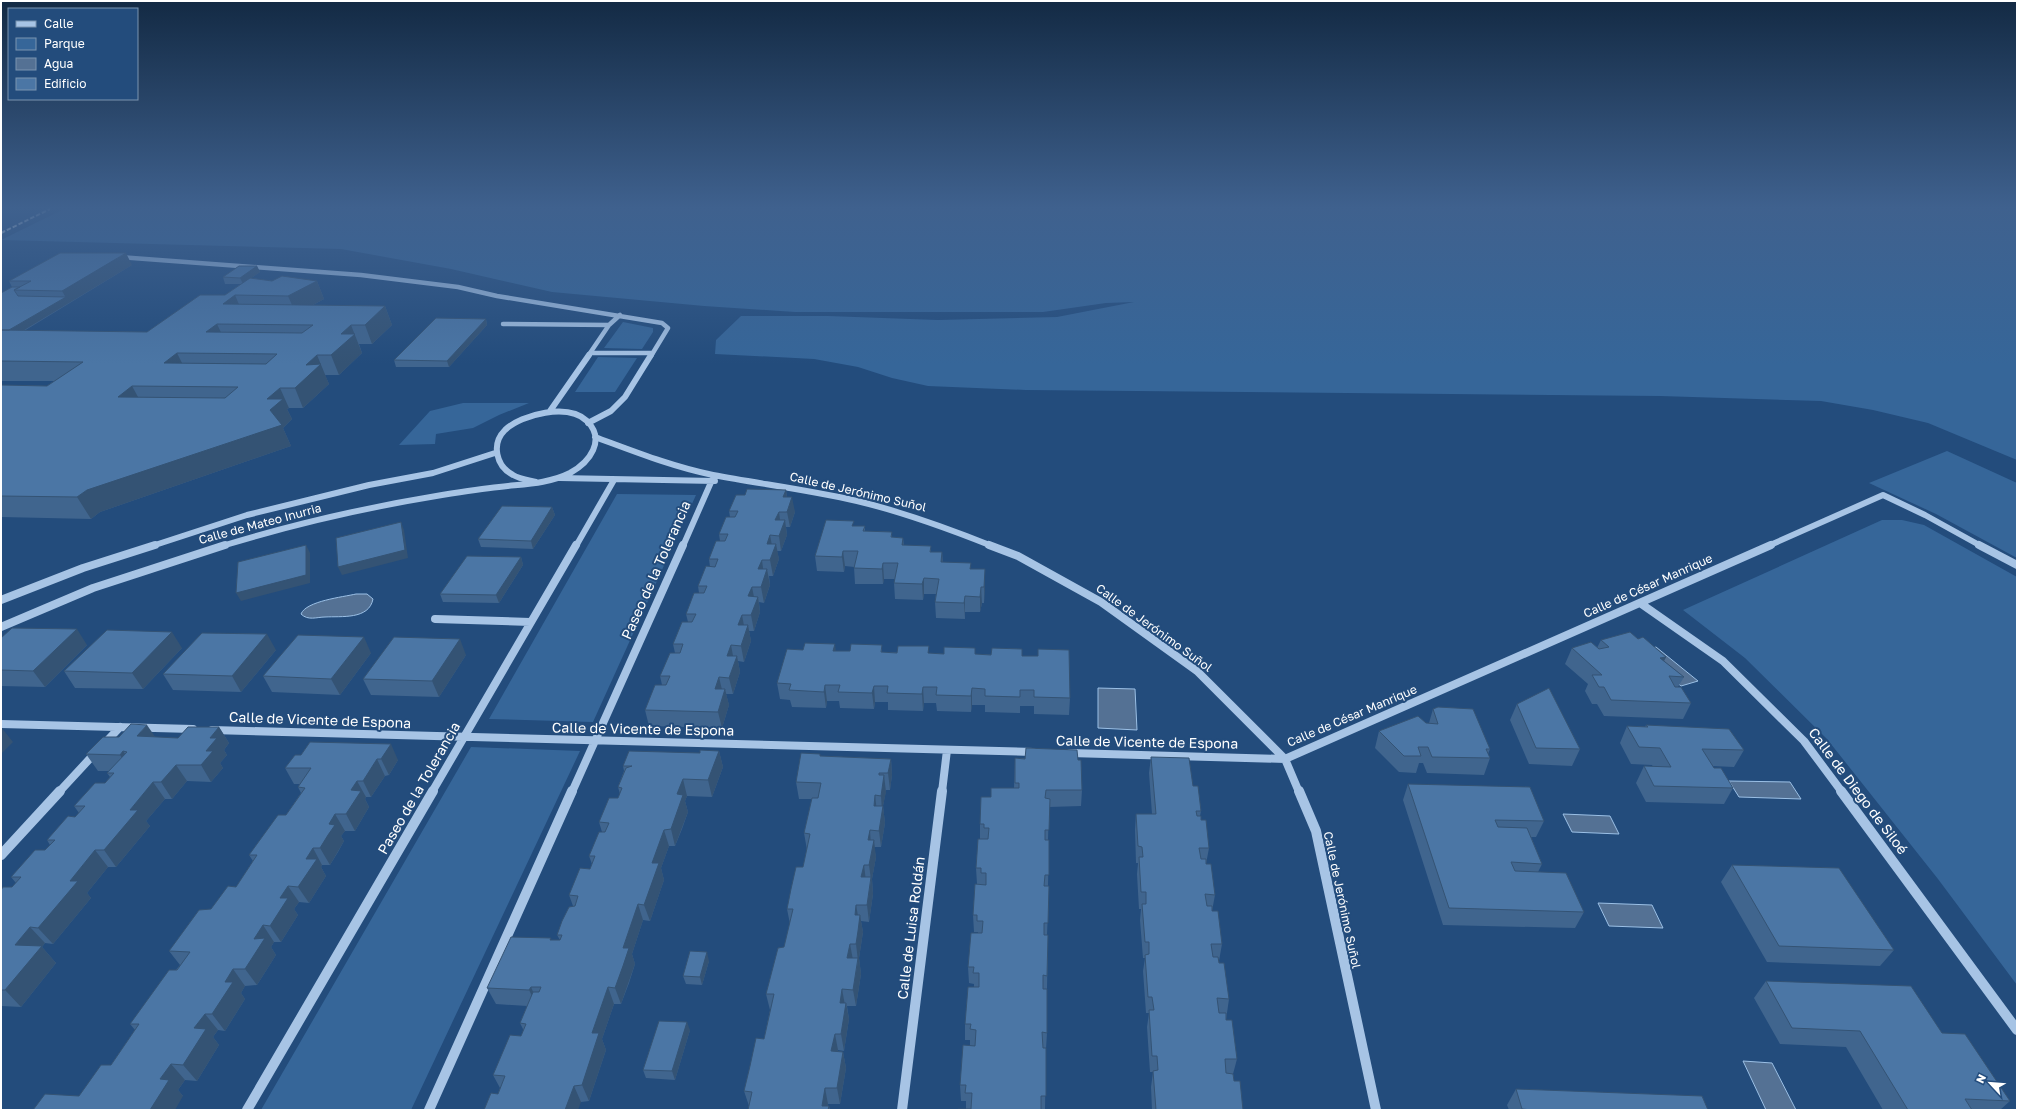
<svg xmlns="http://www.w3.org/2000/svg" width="2018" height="1111" viewBox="0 0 2018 1111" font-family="'Golos Text',sans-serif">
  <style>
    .green { fill: #366699 }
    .water { fill: #547194; stroke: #9bc0e6 }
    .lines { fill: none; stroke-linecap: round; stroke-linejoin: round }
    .minor-far3 { stroke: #a7c4e5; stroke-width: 4.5 }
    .minor-far2 { stroke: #a7c4e5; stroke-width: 6 }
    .minor-far1 { stroke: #a7c4e5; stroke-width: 8 }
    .minor { stroke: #a7c4e5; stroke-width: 10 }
    .rail { stroke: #fff; stroke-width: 2; stroke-dasharray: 4.5 2; stroke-linecap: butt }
    .wall { fill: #40658e }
    .shaded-wall { fill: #345374 }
    .building { fill: #4b76a5; stroke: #345374; fill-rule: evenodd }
    .labels { text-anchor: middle; stroke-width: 4; stroke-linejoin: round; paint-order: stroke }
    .street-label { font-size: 12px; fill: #fff; stroke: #234c7c }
    .near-street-label { font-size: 14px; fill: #fff; stroke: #234c7c }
  </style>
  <rect width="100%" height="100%" fill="#234c7c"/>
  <path class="green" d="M64 209H2017V460L1928 423 1873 410 1821 401 1660 396 1026 390 928 386 892 378 858 367 814 359 715 354 716 340 741 316H828L938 320 1057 317 1134 302 1106 303 1043 312H795L704 306 552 292 451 269 341 249 1 240Z
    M623 322 653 328V332L642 349 604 348Z
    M598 357 637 358 615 392H575Z
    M463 403H529L499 415 473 428 436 434 435 444 399 445 430 411Z
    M1947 451 2017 483V558L1936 514 1869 483Z
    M617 494 696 495 593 722 489 719Z
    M1882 520H1902L1924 525 2017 577V985L1938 879 1827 739 1745 658 1683 610Z
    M471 747 580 751 411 1110H261Z"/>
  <path class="water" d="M356 594H367L373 599C369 620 341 616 325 617 317 617 308 621 301 614 306 601 343 597 356 594Z
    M1656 647 1698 681 1681 686 1640 652Z
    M1098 688 1135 689 1137 730 1098 728Z
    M1729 781 1790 782 1801 799 1739 797Z
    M1563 814 1610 816 1619 834 1572 832Z
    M1598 903 1652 905 1663 928 1609 926Z
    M1743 1061 1772 1063 1796 1110H1766Z"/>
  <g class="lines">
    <path class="minor-far3" d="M119 257 361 275 458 287 497 296 662 323 668 328 651 356
      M503 324 609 325
      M590 353H653
      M588 356 609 325 620 315"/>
    <path class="minor-far2" d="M550 411 589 355
      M588 423 611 411 625 397 651 355
      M595 437C633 451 673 467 713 475 761 484 809 490 857 501 903 512 947 528 992 546
      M560 478 715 481
      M152 546 247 515 369 485 433 473 495 453
      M222 546C294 524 368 507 442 495 461 492 480 489 499 487 523 484 548 484 570 473 590 462 606 440 587 421 568 403 522 414 505 430 491 444 496 466 513 475 520 479 528 480 536 482
      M576 546 614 480
      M683 546 712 480
      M1768 546 1883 495 1925 515 1981 546"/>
    <path class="minor-far1" d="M989 545 1018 556 1101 602 1197 671 1285 759 1299 792
      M1979 545 2017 565
      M1 600 83 568 155 545
      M1640 603 1723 661 1804 741 1842 792
      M435 619 530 622
      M1 627 93 588 225 545
      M1 724 193 729
      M212 730 1033 752
      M105 743 120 727
      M1070 753 1285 759 1771 545
      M59 792 96 752
      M432 792 576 545
      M572 792 683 545
      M942 792 947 750"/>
    <path class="minor" d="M1299 791 1316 831 1376 1110
      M1841 791 2017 1030
      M1 855 60 791
      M247 1110 433 791
      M429 1110 572 791
      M902 1110 942 791"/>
    <path class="rail" d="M1 233 50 209"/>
  </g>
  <path class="wall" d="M132 265 24 331 147 332 225 295 241 284H225L223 277 257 266 260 272 251 278 272 281H317L324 299 313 305 385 306 392 325 372 344H359L362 353 339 375H325L329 384 303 408H289L287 409 292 419 283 428 291 446 100 512 91 519 1 517V385L47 386 54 381H1V293L12 287 9 281Z
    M486 319 487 325 449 367H396L394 360Z
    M786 490 787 497 795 512 790 527H786L787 535 781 551H777L779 559 773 576H769L770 585 764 603 759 602 760 612 754 631H749L751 641 744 662 738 661 740 672 733 694H726L729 705 722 728 649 726 645 710 662 685 660 676 675 653 673 644 688 622 686 614 699 593 698 586 710 567 709 559 720 541 719 534 730 517 729 511 745 495Z
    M552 507 555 515 533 549 481 547 478 539Z
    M854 526H865V531L892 532V537L903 538 904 545 931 546V552H942L943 562 971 569 985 585 984 603H982L980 612H965V619L936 618 935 602 936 594H924L923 600 895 599 894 583 895 579H884L883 584H855L854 567 845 566 844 572 817 571 815 556Z
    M521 557 523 565 499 603 443 602 440 594Z
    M1 638 87 645 45 687 1 686Z
    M1638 639 1666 657 1664 661 1684 677 1678 687 1691 703 1683 719 1604 716 1597 704H1592L1585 691 1588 684 1565 664 1572 648H1597L1601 640Z
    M882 645V652L944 654 975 648V654L1022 656 1070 698 1069 715 1034 714V706H1020V713L985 712V705H972L971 712 937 711 936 703H924L923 711 888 710V702H875L874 709 840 708 839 701H827L826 708 792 707 790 700 780 699 777 683 836 651H850Z
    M182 648 143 689 75 688 64 671Z
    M276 650 241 692 173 690 163 674Z
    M371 653 340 695 272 692 263 676Z
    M466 655 439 697 371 695 363 679Z
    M1517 704 1580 749 1572 766 1529 764 1510 720Z
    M1433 709 1490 749 1488 754 1490 758 1484 775 1427 773 1423 763H1419L1416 773 1399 772 1375 748 1379 731 1426 723H1429Z
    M1646 725 1744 750 1734 767 1712 766 1714 768 1733 788 1724 804 1646 802 1636 783 1644 766 1653 767 1652 765 1631 764 1620 743 1627 726 1645 727Z
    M219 727 229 743 224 750 227 755 220 763 223 768 211 782 187 781 172 799H165L146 821 150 826 116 867H108L87 893 91 898 53 944 45 943 42 947 56 963 21 1007 2 1006 1 1008V890L12 887 16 883 11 877 45 850 50 845 47 840 75 817 79 813 74 806 105 783 110 777 107 773 109 771H98L86 754 119 737 178 738Z
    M310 742 398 760 389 775 385 776 371 797H366L365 799 369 807 355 831H345L341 836 344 841 338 852 330 865H322L321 867 326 876 309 903 299 902 294 909 298 915 281 942H274L271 947 276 955 257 985 245 986 241 993 245 999 225 1031 218 1030 213 1037 219 1045 197 1081 185 1080 178 1090 183 1096H79L111 1065 135 1030 130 1024 180 965 169 951 211 909 236 887 253 861 249 855 286 815 301 793 298 787 300 784H294L285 768 301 755Z
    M719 751 723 767 712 797 687 796 685 801 688 812 682 829 675 846H669L661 868 664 880 650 921 643 920 632 954 635 964 629 983 621 1004H614L602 1039 606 1050 589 1101 581 1102 498 1094 500 1088 493 1075 521 1036 524 1031 520 1023 527 1006 496 1004 487 988 552 940H560L557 935 573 906 569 895 590 869 592 864 589 856 602 832 599 822 618 798 620 794 618 787 624 771 623 766 700 753Z
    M820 756 891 759 892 775 890 790H886L883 806 885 823 881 847H874L876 857 872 879 873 894 869 922 861 921 863 932 859 958 861 974 856 1006H847L849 1019 844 1051 838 1050V1051L843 1052 846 1068 840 1104H828V1106H829L830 1110H748L749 1106 744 1091 764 1039 770 1010 766 994 784 947 790 924 787 909 803 867 807 850 804 833 812 799H799L796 782Z
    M1151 757 1193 786 1201 811 1200 816 1209 848 1206 864 1215 895 1212 911 1222 944 1219 961 1229 999 1226 1020 1237 1059 1233 1074 1234 1081 1243 1110H1152L1151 1087 1153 1072H1150L1147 1027 1149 1013H1146L1143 971 1145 958H1143L1140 920 1141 909H1139L1137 874 1138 863H1136L1135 830 1136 814H1152L1149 773Z
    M1015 758 1078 760 1082 790 1081 806 1049 807 1048 840H1049L1048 886H1049L1047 935H1048L1047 989V1033L1046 1049 1045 1110H958L966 1109V1101H961L960 1085 970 1045V1040H965V1024L974 987V984L969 983 968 967 978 933V932H974L973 915 977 884 976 868 980 839V824L991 797 1014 788Z
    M1408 784 1544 821 1536 837H1531L1542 864 1538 872 1584 912 1575 928 1443 925 1403 800Z
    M1732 865 1894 950 1880 966 1767 962 1721 882Z
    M709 961 702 985 686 984 683 976Z
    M1766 981 1942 1033 2010 1101 2000 1110H1883L1846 1047 1780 1044 1754 998Z
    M690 1030 675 1080 646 1078 643 1070Z
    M1516 1089 1708 1110H1509L1507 1105Z"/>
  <path class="shaded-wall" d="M126 253 132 265 69 303 62 291Z
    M257 266 260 272 243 284 240 278Z
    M317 281 324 299 296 314 288 296Z
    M235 295 243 314 223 304Z
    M66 297 69 303 1 344V335Z
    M385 306 392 325 372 344 365 325Z
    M486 319 487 325 449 367 447 361Z
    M217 324 226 343 206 332Z
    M351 325 362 353 339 375 331 355 341 334Z
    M177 353 187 373 164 363Z
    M317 355 329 384 303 408 295 388 306 365Z
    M132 386 143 406 118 397Z
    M280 388 289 408 287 409 292 419 283 428 291 446 100 512 91 519 77 497 87 490 270 410 267 399Z
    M786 490 788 505 783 497Z
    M792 497 795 512 790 527 787 512Z
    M552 507 555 515 533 549 531 541Z
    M779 512 781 527 775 520Z
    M785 520 787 535 781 551 779 536Z
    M401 522 404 530 408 558 342 575 338 567Z
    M770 535 773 551 767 544Z
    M903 538 904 553 902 545Z
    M776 544 779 559 773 576 770 560Z
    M306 545 310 553V583L241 601 236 593Z
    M843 551 845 566 844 572 842 557Z
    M942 552 943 567 941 562Z
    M521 557 523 565 499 603 496 595Z
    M762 560 764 576 758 569Z
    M883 563 884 579 883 584 882 569Z
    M767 569 770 585 764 603 761 587Z
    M985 569V585L984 603V587Z
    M924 578V594L923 600 922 584Z
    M752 587 755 602 748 596Z
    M981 587 982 603 980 612V597Z
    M965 596V619L964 603Z
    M758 597 760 612 754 631 751 615Z
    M742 615 745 631 738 625Z
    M748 625 751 641 744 662 741 646Z
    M77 629 87 645 45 687 33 671Z
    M172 632 182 648 143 689 132 673Z
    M267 634 276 650 241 692 232 676Z
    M364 637 371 653 340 695 331 679Z
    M460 639 466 655 439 697 432 681Z
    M835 644 837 660 833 651Z
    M731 645 734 661 727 656Z
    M737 656 740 672 733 694 729 678Z
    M1666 657 1658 673 1660 658Z
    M719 677 723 694 715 689Z
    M825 685 827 701 826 708 824 692Z
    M874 686 875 702 874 709 872 693Z
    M923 687 924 703 923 711 922 694Z
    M972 688V705L971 712V696Z
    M725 689 729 705 722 728 718 712Z
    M147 725 158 741 137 736Z
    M1 727 13 742 1 754Z
    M219 727 229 743 224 750 227 755 220 763 223 768 211 782 201 765 210 738Z
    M391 744 398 760 389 775 381 759Z
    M123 751 135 768 132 772 120 755Z
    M719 751 723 767 712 797 708 780Z
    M377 759 385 776 371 797 363 781Z
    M891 759 892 775 890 790 888 773Z
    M176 765 187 781 172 799 161 782Z
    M884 775 886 792 883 806 885 823 881 847 879 831 882 812 881 796Z
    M683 779 687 796 685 801 688 812 675 846 671 829 677 794Z
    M357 781 366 797 365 799 369 807 355 831 346 814 351 790Z
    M153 782 165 799 146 821 150 826 116 867 104 850 130 810Z
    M875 795 877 812 874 806Z
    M335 814 345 831 341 836 344 841 330 865 320 848 329 824Z
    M664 830 669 846 661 868 664 880 650 921 644 905 652 863Z
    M870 830 871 846 868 840Z
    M874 840 876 857 872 879 873 894 869 922 867 905 871 880 869 865Z
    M313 848 322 865 321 867 326 876 309 903 298 887 306 859Z
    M95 850 108 867 87 893 91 898 53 944 38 928 70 881Z
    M864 865 866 881 861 877Z
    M288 886 299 902 294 909 298 915 281 942 270 926 280 898Z
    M638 904 643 920 632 954 635 964 621 1004 615 988 623 948Z
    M856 905 859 921 855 915Z
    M860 915 863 932 859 958 861 974 856 1006 853 990 858 961 856 944Z
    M263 925 274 942 271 947 276 955 257 985 245 969 254 939Z
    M30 927 45 943 42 947 56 963 21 1007 5 990 15 945Z
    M850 944 853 960 847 958Z
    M707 952 709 961 702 985 700 977Z
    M233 969 245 986 241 993 245 999 225 1031 212 1014 225 982Z
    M531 987 538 1003 537 1006 529 990Z
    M608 987 614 1004 602 1039 606 1050 589 1101 582 1085 592 1033Z
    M842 989 845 1005 840 1003Z
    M846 1003 849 1019 844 1051 841 1034Z
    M205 1014 218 1030 213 1037 219 1045 197 1081 183 1065 194 1028Z
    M687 1022 690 1030 675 1080 672 1071Z
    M835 1034 838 1050 834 1067 831 1051Z
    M843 1052 846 1068 840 1104 837 1088Z
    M171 1064 185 1080 178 1090 183 1096 175 1110H150L160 1079Z
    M574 1086 581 1102 578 1110H565Z
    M825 1088 828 1104 827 1110 822 1106Z"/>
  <path class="building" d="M60 253H126L62 291 14 290 31 281H9Z
    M239 266H257L240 278 223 277Z
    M282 276 317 281 288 296 235 295 223 304 385 306 365 325H351L341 334H355L331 355H317L306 365 321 364 295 388H280L267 399H283L270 410 282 425 87 490 77 497 1 496V385L47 386 83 362 1 361V330L147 332 200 295H225L250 278 272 281ZM217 324 313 325 302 333 206 332ZM177 353 277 354 266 364 164 363ZM132 386 238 387 225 398 118 397Z
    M12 287H20L14 290 18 296 66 297 9 330H1V293Z
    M436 318 486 319 447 361 394 360Z
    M747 489 786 490 783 497H792L787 512H779L775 520H785L779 536 770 535 767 544H776L770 560H762L758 569H767L761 587H752L748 596 758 597 751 615H742L738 625H748L741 646 731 645 727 656H737L729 678 719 677 715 689H725L718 712 645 710 655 685H666L670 676H660L670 653H680L683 644H673L682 622H692L696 614H686L694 593H704L707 586H698L706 566 715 567 718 559H709L716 541H725L728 534H719L726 517H735L738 511H729L736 495H745Z
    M502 506 552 507 531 541 478 539Z
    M826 520 854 521 852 526H865L863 531 892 532 891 537 903 538 902 545 931 546 930 552H942L941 562 971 563 970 569H985L984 587H981L980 597 965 596 964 603 935 602 939 579 924 578 922 584 894 583 898 563H883L882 569 854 568 858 551H843L842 557 815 556Z
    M401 522 405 550 338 567 336 538Z
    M306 545V575L236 593 238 562Z
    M467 556 521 557 496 595 440 594Z
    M12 628 77 629 33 671 1 670V638Z
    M107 630 172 632 132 673 64 671Z
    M1630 632 1638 639 1643 637 1666 657 1660 658 1684 677 1669 676 1675 687H1681L1691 703 1611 700 1604 687H1599L1592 675H1602L1572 648 1591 642 1599 649 1609 647 1601 640Z
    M202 633 267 634 232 676 163 674Z
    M298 635 364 637 331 679 263 676Z
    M394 637 460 639 432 681 363 679Z
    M805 643 835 644 833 651H850L851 644 882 645 881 652 897 653 898 646H929L928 653 944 654V647L975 648V654L991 655 992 648 1022 649V656H1038V649L1069 650 1070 698 1034 697V690H1020V697L985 696V689L972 688 971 696 936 695 937 687H923L922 694 887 693 888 686H874L872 693 838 692 840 685H825L824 692 789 690 791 684 777 683 787 649 803 650Z
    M1549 688 1580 749 1536 748 1517 704Z
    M1438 707 1473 709 1490 749H1486L1490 758 1432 757 1428 747H1418L1421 756H1404L1379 731 1418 716 1426 723 1438 724 1433 709Z
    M131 724 147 725 137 736 178 738 188 727H219L210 738H217L206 751H213L201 765H176L161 782H153L130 810H138L104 850H95L70 881H78L38 928 30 927 15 945 42 946 5 990H1V890L3 887H12L21 877H11L35 850H45L55 840H47L68 816 75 817 85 806H74L95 783H105L114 773H107L127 752 123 751 120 755 86 754 103 737H119Z
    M1646 725 1729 729 1744 750 1702 749 1714 768H1721L1733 788 1654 786 1644 766 1671 767 1660 748 1639 747 1627 726 1648 727Z
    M310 742 391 744 381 759H377L363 781H357L351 790 361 791 346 814H335L329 824 335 825 328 835 320 848H313L306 859H317L298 887 288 886 280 898H288L270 926 263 925 254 939 265 938 245 969H233L225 982H233L212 1014H205L194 1028 206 1029 183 1065 171 1064 160 1079 169 1080 150 1110H33L45 1094 79 1096 101 1065H111L139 1024H130L169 970H177L190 952 169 951 199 910 211 909 228 886 236 887 257 855H249L278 815H286L305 788 298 787 311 768H285L295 755H301Z
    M1026 748 1077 750 1078 760H1081L1082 790H1046L1045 798 1050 799 1049 830H1045V840H1049V875H1045L1044 886H1049L1048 923H1044V935H1048L1047 976 1043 975V989H1047V1033L1042 1032 1043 1048H1046V1096H1041V1110H958V1109H971L972 1093H965L966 1085H960L963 1045 975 1046 976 1030 970 1029 971 1024H965L968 987H979V973H973L974 967H968L971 933H982L983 921H977V915H973L975 884 986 885V873H981V868H976L978 839H988L989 828H984V824H980L981 797H991V788H1019V783H1015V758L1025 759Z
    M700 750 719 751 708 780 683 779 677 794 683 795 671 829 664 830 652 863H659L644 905 638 904 623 948H629L623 966 615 988 608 987 592 1033H599L582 1085 574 1086 565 1110H484L491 1093 498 1094 505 1076 493 1075 510 1035 521 1036 526 1024 520 1023 533 992H539L541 987H531L529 990 487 988 511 937 551 938 550 940H560L562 935H557L562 921 569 907 575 906 578 896 569 895 580 868 590 869 595 856H589L599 832H605L609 823 599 822 609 798H618L622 788 618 787 626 768 632 766H623L629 751 700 753Z
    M801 753 820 754V756L891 759 888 773H879V775H884L881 796 875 795 874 806H883L879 831 870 830 868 840H874L869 865H864L861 877H871L867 905H856L855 915H860L858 931 856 944H850L847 958H858L853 990 842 989 840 1003H846L841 1034H835L831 1051 843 1052 837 1088H825L822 1106H829L828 1110H748L752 1092 744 1091 750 1066 756 1038 764 1039 774 994H766L778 948 784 947 793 909H787L791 889 796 867H803L810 834 804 833 812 798H818L821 783 796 782Z
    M1151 757 1189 758 1193 786H1198L1201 811H1196L1197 816H1201V820H1206L1209 848H1199L1201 859H1206V864H1211L1215 895 1205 894 1207 906H1212V911H1218L1222 944H1211L1213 957H1218L1219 963H1224L1229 999 1217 998 1219 1013H1226V1020H1232L1237 1059H1225L1226 1073 1233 1074 1234 1081H1240L1243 1110H1156L1153 1071 1158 1070 1157 1056H1152L1149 1010H1154L1152 997H1148L1145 955 1149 954V942H1145L1142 904H1146V892H1141L1139 857H1143L1142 847 1138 846 1136 814H1156Z
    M1408 784 1530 787 1544 821 1495 820 1498 827 1527 828 1542 864 1511 862 1515 871 1566 873 1584 912 1449 908Z
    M1732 865 1839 868 1894 950 1779 946Z
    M690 951 707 952 700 977 683 976Z
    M1766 981 1911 986 1942 1033 1965 1034 2010 1101 1965 1099 1972 1110H1908L1860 1031 1792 1028Z
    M659 1021 687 1022 672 1071 643 1070Z
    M1516 1089 1702 1096 1708 1110H1532L1522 1109Z"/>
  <linearGradient id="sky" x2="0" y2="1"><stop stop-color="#132a44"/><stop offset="0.57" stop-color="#3f618e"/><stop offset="1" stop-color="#3f618e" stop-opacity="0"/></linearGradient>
  <rect width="2018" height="364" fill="url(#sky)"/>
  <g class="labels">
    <g class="street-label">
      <text transform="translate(858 492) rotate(13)" y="4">Calle de Jerónimo Suñol</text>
      <text transform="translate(260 524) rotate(-15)" y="4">Calle de Mateo Inurria</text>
      <text transform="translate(1648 586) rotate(-24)" y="4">Calle de César Manrique</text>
      <text transform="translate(1154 628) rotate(36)" y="4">Calle de Jerónimo Suñol</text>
      <text transform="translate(1352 716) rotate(-23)" y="4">Calle de César Manrique</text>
      <text transform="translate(1342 900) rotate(78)" y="4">Calle de Jerónimo Suñol</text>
    </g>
    <g class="near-street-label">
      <text transform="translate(656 570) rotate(-66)" y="5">Paseo de la Tolerancia</text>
      <text transform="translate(320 720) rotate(2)" y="5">Calle de Vicente de Espona</text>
      <text transform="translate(643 729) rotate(1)" y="5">Calle de Vicente de Espona</text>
      <text transform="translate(1147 742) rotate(1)" y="5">Calle de Vicente de Espona</text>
      <text transform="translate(419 788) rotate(-60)" y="5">Paseo de la Tolerancia</text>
      <text transform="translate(1858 791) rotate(53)" y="5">Calle de Diego de Siloé</text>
      <text transform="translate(911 928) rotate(-83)" y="5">Calle de Luisa Roldán</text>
    </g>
  </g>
  <rect width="2018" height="1111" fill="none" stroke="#ffffff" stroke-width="4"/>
  <rect x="8" y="8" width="130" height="92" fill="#234c7c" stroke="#7b94b0"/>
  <rect x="16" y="21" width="20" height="6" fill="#a7c4e5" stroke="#7b94b0"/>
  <text x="44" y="28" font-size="12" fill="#ffffff">Calle</text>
  <rect x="16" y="38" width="20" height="12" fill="#366699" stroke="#7b94b0"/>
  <text x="44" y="48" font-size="12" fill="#ffffff">Parque</text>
  <rect x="16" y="58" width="20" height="12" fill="#547194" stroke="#7b94b0"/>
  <text x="44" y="68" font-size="12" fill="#ffffff">Agua</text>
  <rect x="16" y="78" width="20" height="12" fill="#4b76a5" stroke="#7b94b0"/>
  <text x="44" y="88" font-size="12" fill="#ffffff">Edificio</text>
  <g transform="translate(1990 1083) rotate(296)" stroke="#234c7c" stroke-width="3" paint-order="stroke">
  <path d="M0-3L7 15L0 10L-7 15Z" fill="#ffffff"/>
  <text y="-6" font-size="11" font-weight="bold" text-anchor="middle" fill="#ffffff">N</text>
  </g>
</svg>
